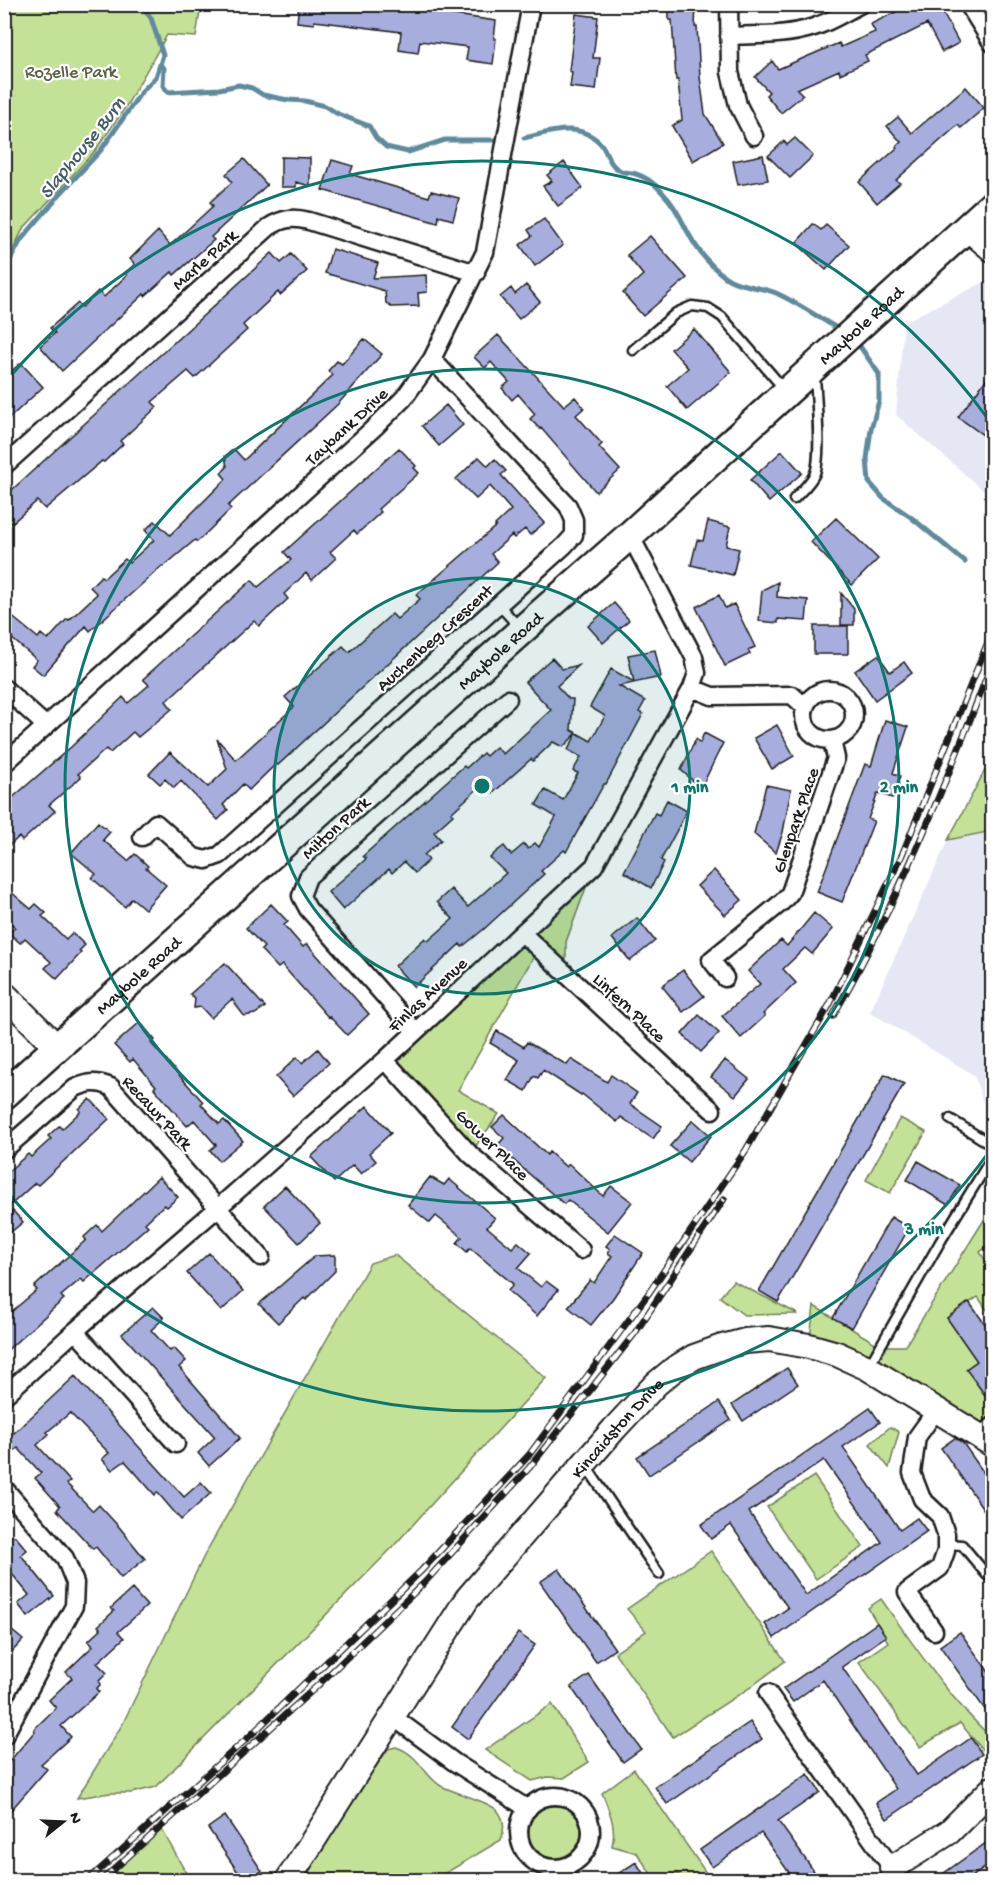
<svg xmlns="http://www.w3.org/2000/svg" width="997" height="1885" viewBox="0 0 997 1885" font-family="'Gochi Hand',sans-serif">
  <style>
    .built { fill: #e5e7f5 }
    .green { fill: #c4e198; stroke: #707e5a; stroke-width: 1.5 }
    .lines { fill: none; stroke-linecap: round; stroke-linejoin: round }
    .stream { stroke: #60899b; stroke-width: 5 }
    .building { fill: #a7aede; stroke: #1c1c1c; stroke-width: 1.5; fill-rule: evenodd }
    .lane-casing { stroke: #1c1c1c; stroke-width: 13 }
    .street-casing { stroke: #1c1c1c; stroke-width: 21 }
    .secondary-casing { stroke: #1c1c1c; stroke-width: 28 }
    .primary-casing { stroke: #1c1c1c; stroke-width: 32 }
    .lane { stroke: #fff; stroke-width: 8 }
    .street { stroke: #fff; stroke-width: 16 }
    .secondary { stroke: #fff; stroke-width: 24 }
    .primary { stroke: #fff; stroke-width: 27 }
    .rail-casing { stroke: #1c1c1c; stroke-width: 7 }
    .rail { stroke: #fff; stroke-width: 4.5; stroke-dasharray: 14; stroke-linecap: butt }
    .ring { fill: none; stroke: #0f766e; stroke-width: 3 }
    .labels { text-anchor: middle; stroke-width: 4.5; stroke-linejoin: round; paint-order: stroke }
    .park-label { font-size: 18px; fill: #576147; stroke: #fff }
    .street-label { font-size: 18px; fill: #1c1c1c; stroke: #fff }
    .water-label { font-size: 20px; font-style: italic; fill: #445b66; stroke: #fff }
    .centre { fill: #0f766e; stroke: #fff; stroke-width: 3 }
    .ring-label { font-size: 18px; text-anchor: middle; font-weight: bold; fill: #0f766e; stroke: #fff; stroke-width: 4.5; stroke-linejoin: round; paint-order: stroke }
  </style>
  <rect width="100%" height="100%" fill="#fff"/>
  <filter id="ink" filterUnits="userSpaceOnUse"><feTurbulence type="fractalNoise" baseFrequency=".0167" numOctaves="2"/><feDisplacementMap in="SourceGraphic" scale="12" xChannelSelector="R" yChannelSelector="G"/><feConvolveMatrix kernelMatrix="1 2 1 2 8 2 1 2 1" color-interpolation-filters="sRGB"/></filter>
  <g filter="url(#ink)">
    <path class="built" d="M992 278V480L983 490 896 415 904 322Z
      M992 831V1121L988 1118 974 1075 870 1012 948 840Z"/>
    <path class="green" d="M5 4 201 5 196 37 167 35 125 108 95 151 23 229 5 266Z
      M992 757V831L948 840Z
      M594 866 566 942V975L538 949 458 1090 499 1114 470 1154 385 1060Z
      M900 1118 926 1132 890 1193 866 1180Z
      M984 1220 992 1232V1243L980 1252 992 1271V1285L989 1289 992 1287V1317L978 1297 947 1318 977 1361 967 1369 992 1406V1422L977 1434 809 1346 814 1306 880 1346H905Z
      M395 1255 546 1378 390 1550 156 1787 131 1793H110L77 1798 122 1725 205 1554 370 1263Z
      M733 1281 798 1314 744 1315 720 1297Z
      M890 1427 899 1432 889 1468 870 1444Z
      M814 1476 863 1547 816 1579 767 1507Z
      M711 1551 785 1661 751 1687 673 1737 615 1653 646 1631 627 1609Z
      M881 1599C916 1648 948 1697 992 1738V1761L960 1723 920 1747 859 1662 888 1642 868 1608Z
      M552 1704 589 1762 564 1778 548 1777 532 1781 485 1750Z
      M396 1747C420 1755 424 1776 441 1786 454 1793 488 1801 497 1810 505 1819 505 1829 501 1840L434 1880H303L305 1869 388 1749Z
      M634 1769 711 1880H683L677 1873 666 1880H655L637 1853 612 1846C617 1826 609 1811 602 1793Z
      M529 1832a26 26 0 1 1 52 0a26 26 0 1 1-52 0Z
      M161 1828 190 1880H102Z"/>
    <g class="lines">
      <path class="stream" d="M160 65 164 68 163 86 168 92 219 89 239 85 252 88 263 95 288 100 305 101 325 106 338 114 369 126 376 138 386 147 408 152 445 140H498
        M524 138C550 132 580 121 601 144 607 152 608 161 615 167 625 175 626 171 636 174 646 177 655 184 662 192 678 208 684 228 696 246 703 257 714 268 724 276 738 287 759 286 776 293 796 302 816 316 835 327
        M4 271 21 240 60 194 101 150 142 91 156 77 163 55 151 18 141 4
        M859 345 879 374V401L871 429 867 459 869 482 883 498 912 518 965 562"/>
    </g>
    <path class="building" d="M299 4H379L496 21 494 39H496L493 64 466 60 468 47 420 41 418 53 399 50 401 32 323 22 314 21V24L297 22Z
      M669 4H696L695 27H697L700 77 705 114 723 143 693 161 672 126 682 120 678 80H676L672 20H669Z
      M900 4H938L959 43 942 52 927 24 865 55 868 61 840 74 839 70 797 89 803 95 781 113 766 95 769 92 755 77 772 61 778 69 839 43 841 47 875 32 871 24 902 9Z
      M576 14 598 17 593 58H600L596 90 570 87 572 72 569 71Z
      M966 87 984 108 961 128 958 125 896 180 900 183 877 203 859 182 897 148 896 147 901 142 887 126 898 117 912 133Z
      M795 138 813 156 790 178 768 156 784 141 787 145Z
      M763 155 768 180 738 185 733 161Z
      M281 157 310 158V186L296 182V187H281Z
      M244 159 267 185 211 237 214 240 174 275 172 272 145 296 144 294 62 371 40 346 55 333 50 328 78 303 82 307 98 291 104 297 127 275 125 273 135 264 130 259 158 231 170 245 176 240 213 206 210 202 232 182 226 174Z
      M332 160 353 166 350 174 429 197 431 191 459 198 453 220 439 216 438 223 322 190Z
      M564 162 583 188 558 206 543 186 552 181 547 175Z
      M544 219 563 245 535 266 520 245 532 236 528 230Z
      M813 224 821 230 826 225 849 245 826 270 796 243Z
      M650 236 687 278 643 316 623 293 643 275 627 255Z
      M332 249 378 263 373 278 426 275 427 292 418 293 419 306 391 307 386 303 385 291 325 273Z
      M272 253 281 263 291 254 307 271 280 295 278 292 243 325 247 330 195 378 188 371 152 402 157 407 120 441 123 444 104 462 102 461 45 509 37 501 4 530V497Z
      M526 285 540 302 519 319 500 297 511 288 515 294Z
      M694 329 731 372 687 410 667 386 688 368 671 349Z
      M498 335 564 406 575 397 584 408 576 415 602 444 599 447 620 470 596 492 541 428 540 429 530 419 535 414 518 394 512 400 502 388 509 382 491 362 485 368 474 357Z
      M364 339 382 354 338 404 228 506 231 509 197 542 195 540 163 567 162 566 90 631 86 626 43 675 32 666 37 660 4 632V610L38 638 41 634 48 640 67 619 69 620 97 594 90 587 101 576 104 578 125 559 129 563 154 540 145 530 155 521 170 535 226 479 221 473 227 467 225 456 234 449 244 460 333 375 328 371 337 361 342 364Z
      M21 363 43 387 4 423V377Z
      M993 370V442L958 417Z
      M446 405 463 425 439 446 422 426Z
      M399 448 416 466 414 468 419 473 378 509 381 512 357 534 354 530 330 552 336 558 312 580 306 573 284 594 288 599 259 626 254 621 166 701 172 709 138 737 133 732 110 753 106 749 78 774 81 777 49 805 55 811 22 841 19 837 4 850V805L71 747 123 697 128 703 149 685 143 679 252 580 258 587 291 560 284 552Z
      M782 451 802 473 769 502 750 480Z
      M479 457 488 466 495 459 506 471 501 475 544 523 530 535 525 529 514 538 512 535 491 554 498 562 278 765 276 764 249 790 243 784 223 805 228 810 218 820 181 781 174 788 165 779 160 784 149 774 170 752 208 787 227 769 217 739 236 760 294 707 285 697 343 646 349 652 392 614 397 619 420 599 416 595 496 526 495 525 511 510 490 486 476 499 456 479Z
      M836 518 878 559 852 585 811 542Z
      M708 521 730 527 726 546 739 549 733 575 691 565 697 540 703 541Z
      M778 582 777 597 808 600 806 621 778 619V623L759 621 762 590Z
      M841 593 854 609V625H841Z
      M719 595 725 608 734 604 755 647 748 650 750 654 725 666 696 607Z
      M614 603 629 620 603 643 588 626Z
      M814 626H848V654H814Z
      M655 650 661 677 619 686 645 701 639 712 643 714 606 784H604L566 852 564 850 541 871 544 874 484 929 462 947 460 944 414 987 395 966 425 938 428 941 453 919 437 902 451 889 468 907 506 873 490 858 496 852 504 846 511 855 524 844 528 849 535 843 539 847 556 817 536 805 545 790 563 800 578 773 573 771 581 757 568 750 577 733 591 741 605 716 590 707 611 669 634 682 628 655Z
      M878 655 890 672 904 662 912 673 875 700 855 671Z
      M552 658 562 669 579 665 557 686 569 699H573L571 730 577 733 563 747 553 742 533 761 531 759 493 793 484 783 451 813 453 815 434 832 441 840 424 855 429 860 415 873 404 862 392 873 389 869 343 910 328 892 366 859 363 856 464 766 466 768 483 753 486 756 496 747 503 754 551 710 525 682Z
      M885 720 908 727 893 773 900 776 892 798 878 793 868 819 874 821 842 902 817 892 865 764 871 766Z
      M777 725 794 756 772 769 754 738Z
      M704 733 723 743 701 788 681 770 696 739 700 743Z
      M766 785 791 790 783 832 776 853 754 834Z
      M667 800 687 811 661 860 664 862 651 888 624 872 655 813 659 815Z
      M98 822 110 832 103 840 128 861 135 854 148 866 146 868 166 885 145 909 132 898 125 907 92 878 96 874 71 853Z
      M714 870 742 900 725 915 697 886Z
      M4 886 31 909 36 904 46 913 42 916 66 939 72 933 85 945 79 951 81 953 57 979 45 968 51 962 25 938 20 943 9 933 15 927 4 917Z
      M271 904 288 922 284 925 303 947 307 944 369 1014 347 1035 329 1016 328 1017 282 965 278 968 261 950 264 947 246 928Z
      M814 913 833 929 812 954 805 948 783 969 796 983 763 1014 765 1016 741 1038 722 1016 760 984 748 971 781 940 787 946Z
      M637 918 655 941 630 961 612 938Z
      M225 963 265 1007 255 1014 244 1016 232 999 211 1018 201 1007 194 1008 195 999 190 994Z
      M683 970 704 996 683 1012 662 986Z
      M699 1015 719 1033 701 1052 682 1034Z
      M140 1022 155 1040 151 1043 203 1102 201 1104 219 1124 224 1120 243 1141 219 1161 210 1150 216 1145 194 1120 187 1126 154 1088 156 1086 133 1059 130 1062 114 1045Z
      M497 1031 524 1047 527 1042 567 1065 571 1059 607 1082 611 1075 637 1093 630 1104 662 1126 653 1139 621 1117 617 1122 582 1094 581 1095 543 1070 538 1078 534 1076 526 1091 507 1080 519 1060 490 1043Z
      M318 1049 329 1063 293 1096 276 1077 297 1057 302 1063Z
      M725 1060 749 1079 735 1096 711 1077Z
      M885 1074 904 1084 778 1302 759 1291Z
      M90 1099 109 1119 38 1185 35 1183 4 1211V1175L28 1154 31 1157 51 1139 48 1136 59 1126 62 1129 81 1111 79 1109Z
      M367 1106 391 1133 369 1153 376 1161 361 1174 353 1165 334 1182 311 1157Z
      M504 1115 547 1155 549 1152 566 1167 569 1164 603 1196 611 1186 632 1202 608 1232 568 1200 564 1204 497 1146 504 1138 492 1127Z
      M693 1120 711 1136 689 1162 670 1146Z
      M918 1161 960 1185 948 1205 907 1180Z
      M159 1177 178 1197 167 1207 164 1205 145 1223 148 1226 84 1282 81 1279 61 1296 64 1299 4 1353V1318L37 1290 34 1287 86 1240 84 1237 97 1225 102 1231Z
      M430 1177 444 1185 449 1179 495 1218 487 1227 512 1248 518 1242 531 1253 518 1268 541 1287 546 1281 558 1290 537 1316 508 1291 513 1284 470 1248 467 1252 457 1243 462 1237 436 1216 430 1223 408 1205Z
      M285 1186 320 1223 299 1243 264 1206Z
      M13 1211 23 1222 4 1238V1218Z
      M891 1217 909 1228 852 1328 833 1318Z
      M615 1234 643 1253 613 1298 591 1325 568 1307 590 1280 594 1283 612 1256 608 1253 610 1249 606 1246Z
      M209 1253 243 1291 221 1311 187 1273Z
      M335 1255V1271L306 1300 304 1298 278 1323 259 1304 315 1256Z
      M969 1302 993 1335V1406L966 1369 977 1361 947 1318Z
      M153 1307 164 1318 151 1330 170 1351 174 1348 186 1361 179 1367 240 1438 209 1466 198 1453 215 1437 122 1334Z
      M787 1368 798 1384 743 1421 732 1405Z
      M75 1376 184 1497 201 1482 211 1493 181 1520 157 1492 155 1495 125 1461 112 1470 102 1459 109 1453 70 1413 47 1432 49 1434 37 1445 70 1481 67 1484 93 1511 99 1505 120 1528 145 1559 121 1578 96 1547 93 1549 57 1510 60 1506 35 1478 41 1473 18 1448 11 1453 4 1446V1422L14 1433Z
      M719 1402 731 1420 649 1475 637 1457Z
      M870 1408 880 1422 843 1447 900 1530 917 1518 927 1531 774 1638 765 1624 788 1608 731 1525 711 1539 701 1525ZM824 1460 882 1542 806 1595 749 1512Z
      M955 1438 963 1443 993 1486V1523L941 1448Z
      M4 1534 15 1536 27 1550 21 1555 54 1596 28 1617 18 1604 29 1595 4 1564Z
      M559 1569 615 1649 596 1662 540 1582Z
      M132 1589 147 1606 118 1632 124 1638 97 1663 107 1673 99 1681 100 1685 96 1689 99 1692 61 1726 71 1737 41 1764 47 1769 4 1818V1768L35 1731 34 1729 56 1708 49 1700 72 1678 66 1672 93 1646 88 1641 101 1629 98 1626 114 1611 111 1608Z
      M877 1623 886 1636 842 1667 917 1775 971 1738 982 1754 887 1819 876 1803 896 1789 823 1680 793 1702 783 1689Z
      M11 1630 23 1640 4 1660V1637Z
      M960 1632 993 1678V1721L940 1646Z
      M518 1633 535 1645 468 1739 452 1727Z
      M589 1675 641 1749 623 1762 571 1687Z
      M750 1722 762 1739 667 1804 655 1787Z
      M808 1774 820 1792 778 1821 821 1881H795L761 1833 712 1867 700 1850Z
      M225 1816 262 1871 248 1881H244L208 1828Z
      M993 1838V1862L966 1881H933Z
      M636 1862 648 1881H607Z"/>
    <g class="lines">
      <defs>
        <path id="lane" d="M633 350 676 313 692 306 708 308 722 317 784 389
          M794 499C801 491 811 483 815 473 822 455 816 398 815 375
          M499 605 519 627
          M950 1119 992 1145
          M869 1366 940 1242 992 1157
          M979 1432 992 1422
          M586 1466 659 1574
          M946 1544 962 1545 987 1575"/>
        <path id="street" d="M729 4 730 72 738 105 754 136
          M968 4 992 43
          M729 36C758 35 787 36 814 27 830 22 846 12 861 4
          M4 466 269 227C283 218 293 217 309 221L476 273
          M4 688 46 726
          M692 688 712 696 792 695 805 707
          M804 715a25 25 0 1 1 50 0a25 25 0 1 1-50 0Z
          M4 764 375 427 404 398 432 359 485 252 531 4
          M142 837 156 823 194 857 206 860 220 855 564 546 574 535V520L568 506 432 359
          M522 933 712 1110
          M725 978 711 960 782 902 790 893 836 758 832 741
          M415 1031 308 909 301 896 308 877 508 699
          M385 1060 470 1154 581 1250
          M4 1150 75 1088C89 1082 97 1081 111 1087L261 1257
          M75 1331 176 1444
          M4 1396 75 1331 219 1207 385 1060 594 866 692 688 697 673 694 657 630 535
          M4 1488 65 1558 75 1583 74 1606 4 1736
          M934 1631 907 1592 940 1568 946 1551V1534L940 1516 922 1499 912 1473 917 1437 937 1409
          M768 1693 892 1868
          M393 1717 454 1762 528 1809
          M519 1832a36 36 0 1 1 72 0a36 36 0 1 1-72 0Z"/>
        <g id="secondary">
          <path d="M967 228 992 249"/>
          <path d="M4 994 57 1047"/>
          <path d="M892 1868 949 1832 992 1789"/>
          <path id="s1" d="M288 1880 467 1599 614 1429 656 1384 673 1370 694 1357 722 1347 745 1341 769 1339 809 1346 837 1354 868 1368 992 1444"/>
        </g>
        <g id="primary">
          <path id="s2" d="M4 1095 522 630 630 535 992 205"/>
        </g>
      </defs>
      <use href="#lane" class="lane-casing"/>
      <use href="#street" class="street-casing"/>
      <use href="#secondary" class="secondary-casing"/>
      <use href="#primary" class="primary-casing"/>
      <use href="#lane" class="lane"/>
      <use href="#street" class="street"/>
      <use href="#secondary" class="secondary"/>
      <use href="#primary" class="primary"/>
      <defs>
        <path id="rail" d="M833 1016C897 904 946 783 992 663
          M88 1880 251 1735 421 1571 529 1455 648 1294 746 1150 830 1004 902 855 992 632
          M102 1880 316 1687 425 1582 529 1468 635 1333 724 1199"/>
      </defs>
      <use href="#rail" class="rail-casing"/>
      <use href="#rail" class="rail"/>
    </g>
  </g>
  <circle cx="482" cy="786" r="208" fill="#0f766e" fill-opacity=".12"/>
  <g class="ring">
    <circle cx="482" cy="786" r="208"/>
    <circle cx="482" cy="786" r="417"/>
    <path d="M991 1149A625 625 0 0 1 7 1192M7 380A625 625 0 0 1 991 423"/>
  </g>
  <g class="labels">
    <g class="park-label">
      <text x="71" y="77">Rozelle Park</text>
    </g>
    <g class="street-label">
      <text transform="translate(204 259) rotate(-42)" y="6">Marle Park</text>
      <text dy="6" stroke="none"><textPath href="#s2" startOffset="1152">Maybole Road</textPath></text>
      <text transform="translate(346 426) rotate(-43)" y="6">Taybank Drive</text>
      <text transform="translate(434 637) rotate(-42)" y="6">Auchenbeg Crescent</text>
      <text dy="6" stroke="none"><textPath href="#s2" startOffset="666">Maybole Road</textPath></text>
      <text transform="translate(795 820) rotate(-71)" y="6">Glenpark Place</text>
      <text transform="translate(335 827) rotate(-42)" y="6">Milton Park</text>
      <text dy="6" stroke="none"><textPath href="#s2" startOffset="180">Maybole Road</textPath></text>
      <text transform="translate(427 994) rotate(-43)" y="6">Finlas Avenue</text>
      <text transform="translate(630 1007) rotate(43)" y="6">Linfern Place</text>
      <text transform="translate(158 1112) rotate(47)" y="6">Recawr Park</text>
      <text transform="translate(493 1144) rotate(44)" y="6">Gower Place</text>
      <text dy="6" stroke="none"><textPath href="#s1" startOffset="561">Kincaidston Drive</textPath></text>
    </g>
    <g class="water-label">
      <text transform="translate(81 147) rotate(-51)" y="7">Slaphouse Burn</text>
    </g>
  </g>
  <circle cx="482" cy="786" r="9" class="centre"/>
  <g class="ring-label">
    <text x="690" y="792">1 min</text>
    <text x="899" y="792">2 min</text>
    <text x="924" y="1234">3 min</text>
  </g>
  <rect width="997" height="1885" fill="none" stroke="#fff" stroke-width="24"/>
  <rect x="12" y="12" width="973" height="1861" fill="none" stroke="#1c1c1c" stroke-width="2" filter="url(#ink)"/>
  <g transform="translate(63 1822) rotate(72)" stroke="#ffffff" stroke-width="4.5" paint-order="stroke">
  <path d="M0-4.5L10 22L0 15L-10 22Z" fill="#1c1c1c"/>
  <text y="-9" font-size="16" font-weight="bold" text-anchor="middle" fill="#1c1c1c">N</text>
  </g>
</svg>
